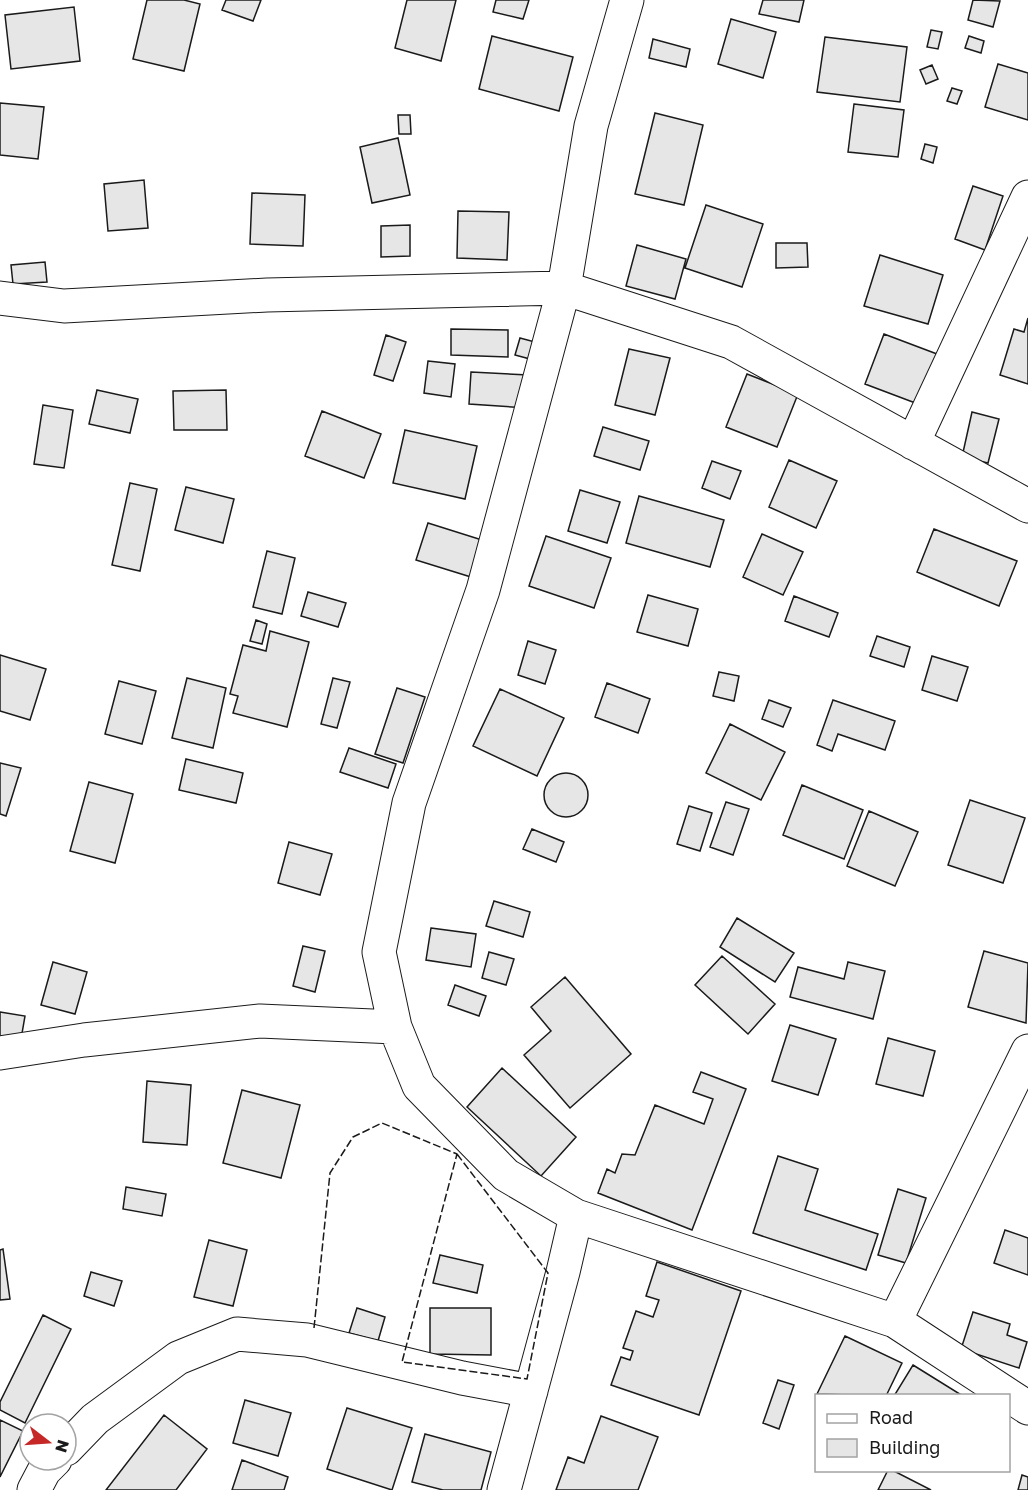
<svg xmlns="http://www.w3.org/2000/svg" width="1028" height="1490" viewBox="0 0 1028 1490" font-family="'Golos Text',sans-serif">
  <style>
    .building { fill: #e6e6e6; stroke: #1a1a1a; stroke-width: 1.5 }
    .lines { fill: none; stroke-linecap: round; stroke-linejoin: round }
    .minor-casing { stroke: #1a1a1a; stroke-width: 35 }
    .minor { stroke: #fff; stroke-width: 33 }
    .fence { stroke: #1a1a1a; stroke-width: 1.5; stroke-dasharray: 8 3; stroke-linecap: butt }
  </style>
  <rect width="100%" height="100%" fill="#fff"/>
  <path class="building" d="M147 0H184L200 4 184 71 133 59Z
    M226 0H261L253 21 222 10Z
    M407 0H456L441 61 395 48Z
    M496 0H529L523 19 493 12Z
    M763 0H804L799 22 759 14Z
    M973 0 1000 1 993 27 968 20Z
    M74 7 80 61 11 69 5 15Z
    M731 19 776 32 763 78 718 64Z
    M931 30 942 32 938 49 927 47Z
    M492 36 573 57 559 111 479 89Z
    M969 36 984 41 981 53 965 48Z
    M825 37 907 47 900 102 817 92Z
    M653 39 690 49 686 67 649 58Z
    M998 64 1028 73V120L985 107Z
    M932 65 938 79 926 84 920 70Z
    M952 88 962 91 957 104 947 101Z
    M0 103 44 107 38 159 0 155Z
    M854 104 904 110 898 157 848 152Z
    M655 113 703 125 684 205 635 194Z
    M398 115H410L411 134H399Z
    M398 138 410 195 372 203 360 147Z
    M925 144 937 147 933 163 921 159Z
    M144 180 148 228 108 231 104 184Z
    M973 186 1003 196 985 250 955 239Z
    M252 193 305 195 303 246 250 244Z
    M706 205 763 224 742 287 685 268Z
    M458 211 509 212 507 260 457 258Z
    M410 225V256L381 257V226Z
    M776 243H807L808 267 776 268Z
    M637 245 686 259 675 299 626 286Z
    M880 255 943 275 928 324 864 306Z
    M45 262 47 282 13 284 11 265Z
    M1028 318V384L1000 375 1014 329 1024 332Z
    M451 329 508 330V357L451 355Z
    M884 334 937 354 918 404 865 384Z
    M386 335 406 342 393 381 374 375Z
    M520 338 535 342 530 359 515 355Z
    M629 349 670 358 655 415 615 405Z
    M428 361 455 364 451 397 424 393Z
    M471 372 528 375 527 408 469 404Z
    M747 374 798 394 777 447 726 427Z
    M97 390 138 399 130 433 89 424Z
    M226 390 227 430H174L173 391Z
    M43 405 73 410 64 468 34 464Z
    M322 411 381 434 364 478 305 456Z
    M972 412 999 419 988 463 962 457Z
    M603 427 649 441 640 470 594 456Z
    M405 430 477 446 465 499 393 483Z
    M789 460 837 481 816 528 769 507Z
    M712 461 741 471 730 499 702 488Z
    M130 483 157 489 140 571 112 565Z
    M186 487 234 499 223 543 175 530Z
    M580 490 620 502 607 543 568 531Z
    M639 496 724 520 710 567 626 543Z
    M428 523 482 540 471 577 416 560Z
    M934 529 1017 561 999 606 917 572Z
    M762 534 803 552 783 595 743 577Z
    M546 536 611 558 594 608 529 586Z
    M267 551 295 558 282 614 253 607Z
    M308 592 346 603 338 627 301 616Z
    M648 595 698 609 688 646 637 632Z
    M794 596 838 613 829 637 785 621Z
    M256 620 267 624 262 644 250 641Z
    M270 631 309 642 287 727 233 713 238 696 230 694 243 645 266 651Z
    M877 636 910 647 904 667 870 656Z
    M528 641 556 650 545 684 518 675Z
    M0 655 46 669 30 720 0 711Z
    M932 656 968 667 957 701 922 690Z
    M719 672 739 676 734 701 713 696Z
    M187 678 226 688 213 748 172 738Z
    M333 678 350 682 337 728 321 724Z
    M119 681 156 691 142 744 105 734Z
    M607 683 650 699 638 733 595 717Z
    M397 688 425 697 403 763 375 754Z
    M500 689 564 718 537 776 473 746Z
    M769 700 791 708 783 727 762 719Z
    M833 700 895 721 885 750 838 734 832 751 817 745Z
    M730 724 785 752 761 800 706 773Z
    M349 748 396 764 388 788 340 772Z
    M186 759 243 773 236 803 179 790Z
    M0 763 21 768 6 816 0 814Z
    M544 795a22 22 0 1 1 44 0a22 22 0 1 1-44 0Z
    M89 782 133 794 115 863 70 851Z
    M802 785 863 810 844 859 783 835Z
    M970 800 1025 818 1003 883 948 865Z
    M726 802 749 809 733 855 710 847Z
    M689 806 712 813 700 851 677 844Z
    M869 811 918 832 895 886 847 866Z
    M532 829 564 842 556 862 523 849Z
    M289 842 332 854 320 895 278 883Z
    M494 901 530 912 523 937 486 926Z
    M737 918 794 953 775 982 720 947Z
    M431 928 476 934 471 967 426 960Z
    M303 946 325 951 315 992 293 986Z
    M984 951 1028 963 1026 1023 968 1007Z
    M489 952 514 959 506 985 482 978Z
    M722 956 775 1004 748 1034 695 985Z
    M53 962 87 972 75 1014 41 1005Z
    M848 962 885 971 873 1019 790 997 798 967 844 979Z
    M565 977 631 1054 570 1108 524 1055 551 1031 531 1007Z
    M455 985 486 996 479 1016 448 1005Z
    M0 1012 25 1016 20 1045 0 1042Z
    M790 1025 836 1039 818 1095 772 1081Z
    M888 1038 935 1051 923 1096 876 1084Z
    M502 1068 576 1137 541 1176 467 1107Z
    M701 1072 746 1089 692 1230 598 1193 607 1169 615 1173 622 1154 635 1155 655 1105 704 1124 713 1099 693 1092Z
    M147 1081 191 1085 187 1145 143 1142Z
    M242 1090 300 1105 281 1178 223 1163Z
    M778 1156 818 1169 805 1210 878 1234 866 1270 753 1233Z
    M126 1187 166 1194 162 1216 123 1209Z
    M898 1189 926 1198 906 1263 878 1255Z
    M1005 1230 1028 1238V1275L994 1263Z
    M209 1240 247 1250 233 1306 194 1297Z
    M3 1249 10 1299 0 1300V1250Z
    M440 1255 483 1265 477 1293 433 1283Z
    M657 1262 741 1291 699 1415 611 1385 621 1357 630 1360 633 1351 623 1348 636 1311 653 1317 659 1300 646 1296Z
    M91 1272 122 1281 114 1306 84 1296Z
    M357 1308 385 1317 378 1341 349 1333Z
    M430 1308H491V1355L430 1354Z
    M973 1312 1010 1324 1007 1335 1027 1342 1019 1368 961 1349Z
    M43 1315 71 1329 25 1423 0 1410V1402Z
    M845 1336 902 1363 886 1396 817 1394Z
    M913 1365 963 1396H894Z
    M778 1380 794 1385 779 1429 763 1423Z
    M245 1400 291 1413 278 1456 233 1443Z
    M347 1408 412 1428 392 1490 327 1469Z
    M164 1415 207 1449 176 1490H106Z
    M601 1416 658 1437 638 1490H556L568 1457 584 1463Z
    M0 1420 23 1431 0 1477Z
    M425 1434 491 1452 481 1490H443L412 1482Z
    M242 1460 288 1477 284 1490H232Z
    M888 1470H892L931 1490H878Z
    M1022 1475 1028 1477V1490H1018Z"/>
  <g class="lines">
    <defs>
      <path id="minor" d="M627 0 591 126 564 288 483 590 409 803 379 952 395 1027 419 1086 506 1175 576 1216 895 1321 1028 1051
        M0 298 64 306 267 295 564 288 731 342 1028 506
        M913 443 1028 197
        M0 1053 84 1040 260 1021 395 1027
        M895 1321 1028 1408
        M66 1449 95 1419 178 1358 237 1334 307 1340 462 1378 531 1391
        M34 1490 44 1471 55 1460
        M504 1490 563 1272 576 1216"/>
    </defs>
    <use href="#minor" class="minor-casing"/>
    <use href="#minor" class="minor"/>
    <path class="fence" d="M457 1154 548 1273 527 1379 402 1362Z
      M314 1328 330 1173 353 1137 382 1123 457 1154"/>
  </g>
  <rect x="815" y="1394" width="195" height="78" fill="#ffffff" stroke="#a3a3a3" stroke-width="1.5"/>
  <rect x="827" y="1414" width="30" height="9" fill="#ffffff" stroke="#a3a3a3" stroke-width="1.5"/>
  <text x="869" y="1424" font-size="18" fill="#1a1a1a">Road</text>
  <rect x="827" y="1439" width="30" height="18" fill="#e6e6e6" stroke="#a3a3a3" stroke-width="1.5"/>
  <text x="869" y="1454" font-size="18" fill="#1a1a1a">Building</text>
  <g transform="translate(48 1442) rotate(107)"><circle r="28" fill="#ffffff" stroke="#a3a3a3" stroke-width="1.5"/>
  <path d="M0-4.5L10 22L0 15L-10 22Z" fill="#c62828"/>
  <text y="-9" font-size="16" font-weight="bold" text-anchor="middle" fill="#1a1a1a">N</text>
  </g>
</svg>
